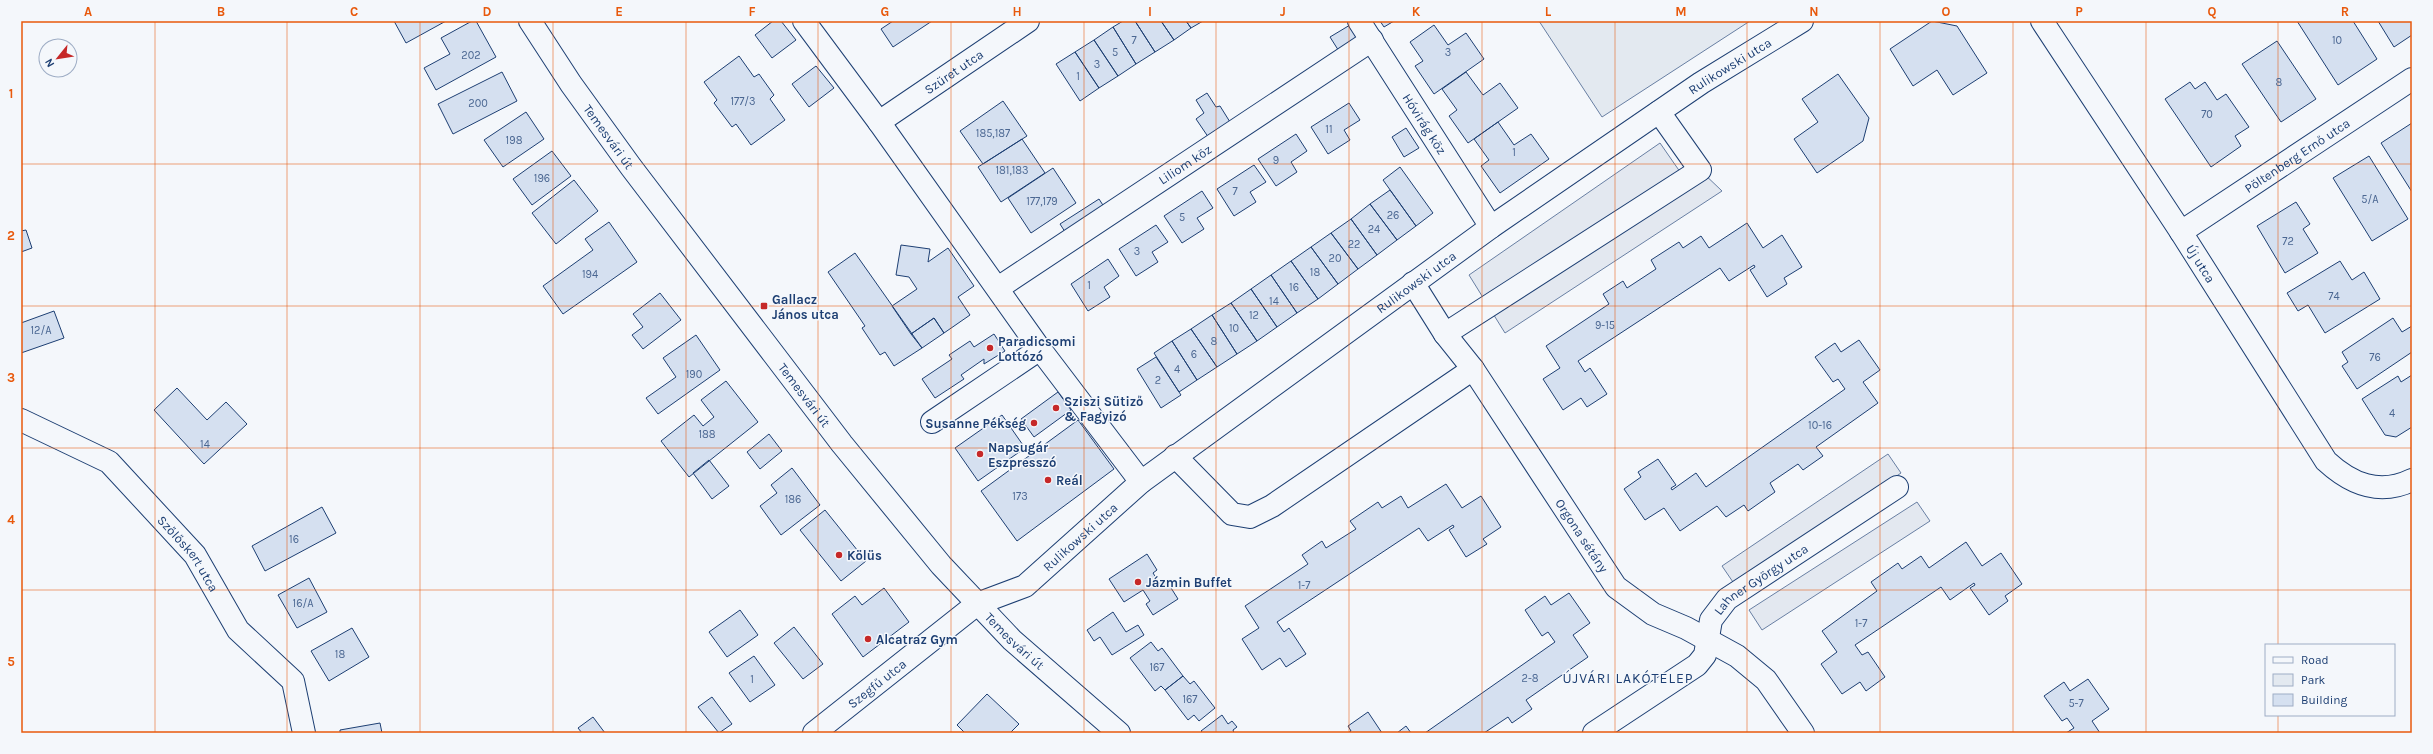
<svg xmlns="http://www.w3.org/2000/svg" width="2433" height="754" viewBox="0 0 2433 754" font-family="Karla,sans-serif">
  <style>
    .green { fill: #e3e9f0; stroke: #687fa3 }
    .parking { fill: #e3e8f0; stroke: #687fa3 }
    .building { fill: #d5e0f0; stroke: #1d3f73 }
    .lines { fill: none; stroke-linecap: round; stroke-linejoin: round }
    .minor-casing { stroke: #1d3f73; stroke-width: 24 }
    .minor { stroke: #f4f7fb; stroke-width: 22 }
    .grid { fill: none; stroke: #e8590c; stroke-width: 1; stroke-opacity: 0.55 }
    .poi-dot { fill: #c62828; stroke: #f4f7fb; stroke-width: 1.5 }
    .labels { text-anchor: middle; stroke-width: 3; stroke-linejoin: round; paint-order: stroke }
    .number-label { font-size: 11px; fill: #4b6792 }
    .street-label { font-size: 13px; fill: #1d3f73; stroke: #f4f7fb }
    .poi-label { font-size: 13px; font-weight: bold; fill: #1d3f73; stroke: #f4f7fb; text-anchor: start }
    .neighbourhood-label { font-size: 14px; letter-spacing: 1px; fill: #1d3f73; stroke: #f4f7fb }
    .neatline { fill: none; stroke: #e8590c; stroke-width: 1.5 }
    .grid-label { font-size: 13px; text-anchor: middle; font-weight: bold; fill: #e8590c }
  </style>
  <rect width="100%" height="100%" fill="#f4f7fb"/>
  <path class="green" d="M1539 21H1750L1602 117Z"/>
  <path class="parking" d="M1660 143 1685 179 1700 170 1722 191 1505 333 1469 275Z
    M1888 454 1901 473 1735 585 1722 566Z
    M1917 502 1930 521 1762 630 1749 610Z"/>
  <path class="building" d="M394 21H446L406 43Z
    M472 21H476L496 57 436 90 424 68 450 54 441 38Z
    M773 21H781L796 40 772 58 755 35Z
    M893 21H932L893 47 881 29Z
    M1123 21H1135L1155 52 1136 64 1113 27Z
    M1135 21H1161L1174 40 1155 52Z
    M1161 21H1186L1191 28 1174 40Z
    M1186 21H1203L1191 28Z
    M1380 21H1394L1384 27Z
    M1932 21 1957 26 1987 73 1953 95 1937 70 1913 86 1890 49Z
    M2297 21H2353L2377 59 2338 85Z
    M2378 21H2412V35L2394 47Z
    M1350 25 1362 44 1342 56 1330 37Z
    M1434 25 1448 45 1466 33 1484 59 1434 94 1415 66 1423 61 1410 42Z
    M1113 27 1136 64 1118 76 1094 40Z
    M1094 40 1118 76 1099 88 1075 52Z
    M2277 41 2316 99 2281 122 2242 64Z
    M1075 52 1099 88 1080 101 1056 64Z
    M739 56 754 77 759 74 774 95 770 99 785 120 751 145 736 124 732 127 714 103 717 100 704 82Z
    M816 66 834 88 809 107 792 84Z
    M502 72 517 101 453 134 438 104Z
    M1466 72 1483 95 1500 83 1518 108 1468 143 1449 116 1457 110 1442 89Z
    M1838 74 1869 118 1863 141 1817 173 1794 139 1818 122 1802 99Z
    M2190 82 2195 89 2205 82 2217 100 2226 94 2249 127 2235 136 2241 146 2211 167 2165 99Z
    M1207 93 1216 107 1220 106 1235 130 1213 144 1196 119 1204 113 1196 100Z
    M1003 101 1027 136 983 164 960 131Z
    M1349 103 1360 120 1344 130 1350 140 1328 154 1311 127Z
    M526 112 544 139 503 167 484 140Z
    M1498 122 1514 145 1531 134 1549 159 1500 193 1481 166 1489 160 1474 139Z
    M2412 123V192L2381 143Z
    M1406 128 1419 148 1404 157 1392 137Z
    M1296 134 1307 151 1291 162 1297 172 1276 186 1258 159Z
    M1022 139 1045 173 1001 202 978 167Z
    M552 151 571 176 532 205 513 179Z
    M2369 156 2408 219 2372 241 2333 178Z
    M1254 165 1266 182 1250 192 1256 202 1234 216 1217 189Z
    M1400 167 1433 213 1416 226 1383 180Z
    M1053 168 1076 203 1031 233 1008 198Z
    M574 180 598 211 556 244 532 213Z
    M1390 190 1416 226 1397 240 1370 204Z
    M1202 191 1213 208 1197 218 1204 229 1182 243 1164 216Z
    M1099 199 1108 213 1069 238 1060 224Z
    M2296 202 2310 224 2303 229 2318 253 2285 273 2257 226Z
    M1370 204 1397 240 1377 255 1351 219Z
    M1351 219 1377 255 1358 269 1331 233Z
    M609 222 637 262 563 314 543 286 593 250 585 239Z
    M1747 223 1763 248 1782 235 1802 267 1784 278 1787 284 1767 297 1750 270 1755 267 1754 265 1729 281 1720 268 1578 361 1585 372 1590 368 1607 394 1587 407 1581 398 1563 410 1543 379 1560 368 1546 346 1609 304 1603 294 1623 281 1627 288 1656 269 1651 260 1679 242 1683 248 1701 236 1709 248Z
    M1156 225 1168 242 1152 252 1158 262 1136 276 1119 249Z
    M26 230 32 248 21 252V231Z
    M1331 233 1358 269 1338 284 1311 247Z
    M901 245 930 249 928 262 948 248 974 286 958 297 970 315 944 333 934 318 911 334 892 306 917 289 909 277 896 275Z
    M1311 247 1338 284 1318 299 1291 261Z
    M855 253 922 348 894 366 885 352 880 355 862 328 865 326 828 272Z
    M1108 259 1119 276 1104 287 1110 297 1088 311 1071 284Z
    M1291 261 1318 299 1297 313 1271 275Z
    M2340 261 2352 280 2364 272 2380 299 2325 333 2308 305 2298 311 2287 293Z
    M1271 275 1297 313 1277 327 1251 289Z
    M1251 289 1277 327 1257 341 1231 303Z
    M660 293 681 320 643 349 632 335 643 327 633 314Z
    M1231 303 1257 341 1237 354 1212 315Z
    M54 311 64 338 21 353V323Z
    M1212 315 1237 354 1217 367 1191 329Z
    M934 318 944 333 922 348 911 334Z
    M2393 318 2402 332 2412 326V352L2357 389 2342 366 2348 362 2342 352Z
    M1191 329 1217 367 1197 380 1172 341Z
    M994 334 1005 351 984 364V359L961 375 964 379 935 398 922 379 952 359 949 355 970 341 974 347Z
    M696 335 720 370 658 414 646 398 676 377 663 358Z
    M1859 340 1880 370 1863 382 1878 403 1816 447 1823 456 1803 470 1798 464 1770 483 1775 492 1748 511 1744 505 1726 517 1717 506 1680 531 1664 508 1645 520 1624 489 1641 477 1638 472 1658 459 1676 485 1671 488 1672 490 1696 473 1706 487 1845 389 1838 379 1833 382 1815 357 1835 343 1841 352Z
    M1172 341 1197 380 1179 392 1154 353Z
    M1156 357 1181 395 1161 408 1137 369Z
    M2412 375V427L2396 437 2385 435 2362 399 2398 376 2401 382Z
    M726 381 758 422 689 477 661 441 694 415 703 426 714 417 701 400Z
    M177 388 207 420 226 402 247 424 204 464 154 410Z
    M1058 392 1071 410 1034 437 1021 419Z
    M1002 415 1025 448 978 481 955 448Z
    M1078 420 1114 469 1017 541 981 491Z
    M769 434 782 451 760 469 747 452Z
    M709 460 729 486 712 499 693 473Z
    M792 468 820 505 781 535 760 506 777 493 771 485Z
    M1446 484 1462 508 1481 496 1501 527 1483 539 1487 544 1466 557 1449 530 1454 527 1453 525 1428 541 1419 528 1277 622 1284 632 1289 628 1306 654 1286 667 1280 658 1262 670 1242 639 1259 628 1245 606 1308 564 1302 555 1322 541 1326 548 1356 529 1350 521 1378 502 1382 508 1401 496 1408 508Z
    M322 507 336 533 265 571 252 546Z
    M825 510 866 561 841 581 800 530Z
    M1966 542 1982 566 2001 553 2022 584 2005 596 2008 601 1989 615 1970 588 1975 585 1974 583 1950 600 1941 587 1855 645 1862 655 1868 652 1885 677 1866 691 1860 682 1842 694 1821 664 1837 652 1822 631 1877 591 1871 582 1898 563 1902 569 1921 556 1929 568Z
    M1147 554 1157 570 1153 573 1160 584 1166 580 1178 599 1153 615 1146 604 1150 601 1143 590 1124 602 1109 579Z
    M309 578 327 612 297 628 278 595Z
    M884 588 909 622 863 657 832 614 855 596 862 605Z
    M1569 593 1590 623 1573 635 1588 657 1526 700 1532 709 1512 723 1508 717 1484 733H1425L1555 642 1548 632 1542 636 1525 610 1545 596 1551 605Z
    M740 610 758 635 727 657 709 632Z
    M1113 612 1126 632 1138 625 1144 635 1112 655 1100 637 1094 641 1087 630Z
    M794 627 823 664 803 679 774 643Z
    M352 628 369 657 329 681 311 651Z
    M1151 642 1158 651 1162 648 1183 676 1165 690 1161 686 1155 691 1130 658Z
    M754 656 775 685 750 702 729 673Z
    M1183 676 1190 684 1194 681 1215 708 1199 721 1194 715 1188 720 1165 690Z
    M2088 679 2109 709 2092 721 2100 733H2066L2074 728 2067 718 2062 721 2044 696 2064 682 2070 691Z
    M987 694 1019 724 1010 733H965L957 725Z
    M712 697 732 724 719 733 698 707Z
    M1368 712 1382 733H1348L1351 731 1348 726Z
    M1222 715 1228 724 1232 721 1237 727 1233 730 1234 733H1203L1201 731Z
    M593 717 605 733H582L578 728Z
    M380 723 382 733H340V730Z
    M1406 726 1411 733H1397Z"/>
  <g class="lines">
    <defs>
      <g id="minor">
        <path id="s1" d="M530 21 571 84 631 167 842 444 941 565 1012 640 1119 733"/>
        <path d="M804 21 879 122 1040 349 1141 482"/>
        <path id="s2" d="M1359 21 1491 227"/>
        <path id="s3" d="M2042 21 2181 232 2326 461C2351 484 2379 496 2412 480"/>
        <path id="s4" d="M879 122 1028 21"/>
        <path id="s5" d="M2181 232 2412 79"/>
        <path id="s6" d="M1413 283 1445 334 1473 369 1616 587 1653 614 1686 628 1737 656 1766 680 1803 733"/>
        <path id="s7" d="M998 288 1372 40"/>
        <path d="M1445 334 1700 170 1659 112"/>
        <path id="s8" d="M21 420 109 462 195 555 238 630 293 681 304 733"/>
        <path d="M932 422 1040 349"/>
        <path d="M1175 456 1232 514 1250 517 1272 506 1473 369"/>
        <path id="s9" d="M814 733 977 604 1025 586 1141 482 1491 227 1701 83 1802 21"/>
        <path id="s10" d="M1594 733 1697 665 1705 655 1711 620 1727 599 1897 487"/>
      </g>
    </defs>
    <use href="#minor" class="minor-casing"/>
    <use href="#minor" class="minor"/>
  </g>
  <path class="grid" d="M155 21V733M287 21V733M420 21V733M553 21V733M686 21V733M818 21V733M951 21V733M1084 21V733M1216 21V733M1349 21V733M1482 21V733M1615 21V733M1747 21V733M1880 21V733M2013 21V733M2146 21V733M2278 21V645M21 164H2412M21 306H2412M21 448H2412M21 590H2412M2278 715V733"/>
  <g class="poi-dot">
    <rect x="760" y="302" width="8" height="8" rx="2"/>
    <circle cx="990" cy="348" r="4"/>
    <circle cx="1056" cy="408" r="4"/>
    <circle cx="1034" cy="423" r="4"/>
    <circle cx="980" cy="454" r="4"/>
    <circle cx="1048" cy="480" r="4"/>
    <circle cx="839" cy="555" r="4"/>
    <circle cx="1138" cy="582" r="4"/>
    <circle cx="868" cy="639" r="4"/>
  </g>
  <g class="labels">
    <g class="number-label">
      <text x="1134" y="44">7</text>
      <text x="2337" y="44">10</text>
      <text x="1115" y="56">5</text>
      <text x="1448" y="56">3</text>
      <text x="471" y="59">202</text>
      <text x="1097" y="68">3</text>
      <text x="1078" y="80">1</text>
      <text x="2279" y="86">8</text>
      <text x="743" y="105">177/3</text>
      <text x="478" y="107">200</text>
      <text x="2207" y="118">70</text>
      <text x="1329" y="133">11</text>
      <text x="993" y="137">185,187</text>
      <text x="514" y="144">198</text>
      <text x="1514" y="156">1</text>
      <text x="1276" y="164">9</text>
      <text x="1012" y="174">181,183</text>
      <text x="542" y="182">196</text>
      <text x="1235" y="195">7</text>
      <text x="2370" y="203">5/A</text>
      <text x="1042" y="205">177,179</text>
      <text x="1393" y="219">26</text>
      <text x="1182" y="221">5</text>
      <text x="1374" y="233">24</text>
      <text x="2288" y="245">72</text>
      <text x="1354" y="248">22</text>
      <text x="1137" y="255">3</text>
      <text x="1335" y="262">20</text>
      <text x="1315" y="276">18</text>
      <text x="590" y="278">194</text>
      <text x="1089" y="289">1</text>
      <text x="1294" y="291">16</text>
      <text x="2334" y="300">74</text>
      <text x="1274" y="305">14</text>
      <text x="1254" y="319">12</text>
      <text x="1605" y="329">9-15</text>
      <text x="1234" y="332">10</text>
      <text x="41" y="334">12/A</text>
      <text x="1214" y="345">8</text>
      <text x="1194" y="358">6</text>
      <text x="2375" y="361">76</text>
      <text x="1177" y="373">4</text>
      <text x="694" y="378">190</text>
      <text x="1158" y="384">2</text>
      <text x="2392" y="417">4</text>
      <text x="1820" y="429">10-16</text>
      <text x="707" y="438">188</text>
      <text x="205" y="448">14</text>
      <text x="1020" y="500">173</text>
      <text x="793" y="503">186</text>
      <text x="294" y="543">16</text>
      <text x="1304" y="589">1-7</text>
      <text x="303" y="607">16/A</text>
      <text x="1861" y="627">1-7</text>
      <text x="340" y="658">18</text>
      <text x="1157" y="671">167</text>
      <text x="1530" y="682">2-8</text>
      <text x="752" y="683">1</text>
      <text x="1190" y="703">167</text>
      <text x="2076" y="707">5-7</text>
    </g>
    <g class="street-label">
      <text dy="5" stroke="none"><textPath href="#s9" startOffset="1136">Rulikowski utca</textPath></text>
      <text dy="5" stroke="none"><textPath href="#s4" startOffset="90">Szüret utca</textPath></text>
      <text dy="5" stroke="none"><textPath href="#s2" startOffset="122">Hóvirág köz</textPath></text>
      <text dy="5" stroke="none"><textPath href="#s1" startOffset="140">Temesvári út</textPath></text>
      <text dy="5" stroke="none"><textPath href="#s5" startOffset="139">Pöltenberg Ernő utca</textPath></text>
      <text dy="5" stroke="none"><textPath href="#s7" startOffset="224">Liliom köz</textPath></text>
      <text dy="5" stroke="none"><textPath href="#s3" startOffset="290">Új utca</textPath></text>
      <text dy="5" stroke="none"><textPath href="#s9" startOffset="755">Rulikowski utca</textPath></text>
      <text dy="5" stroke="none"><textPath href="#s1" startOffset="464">Temesvári út</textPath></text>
      <text dy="5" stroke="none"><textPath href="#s9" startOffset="333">Rulikowski utca</textPath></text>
      <text dy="5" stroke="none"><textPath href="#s6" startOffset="304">Orgona sétány</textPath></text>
      <text dy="5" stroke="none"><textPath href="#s8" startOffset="219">Szőlőskert utca</textPath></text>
      <text dy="5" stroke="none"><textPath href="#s10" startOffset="237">Lahner György utca</textPath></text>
      <text dy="5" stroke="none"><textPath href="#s1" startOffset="788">Temesvári út</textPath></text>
      <text dy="5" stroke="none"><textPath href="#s9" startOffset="80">Szegfű utca</textPath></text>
    </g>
    <g class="poi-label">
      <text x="772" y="304">Gallacz<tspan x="772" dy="15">János utca</tspan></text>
      <text x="998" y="346">Paradicsomi<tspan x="998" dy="15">Lottózó</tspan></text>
      <text x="1064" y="406">Sziszi Sütiző<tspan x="1064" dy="15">&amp; Fagyizó</tspan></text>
      <text x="1026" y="428" text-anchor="end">Susanne Pékség</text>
      <text x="988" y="452">Napsugár<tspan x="988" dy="15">Eszpresszó</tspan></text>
      <text x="1056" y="485">Reál</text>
      <text x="847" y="560">Kölüs</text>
      <text x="1146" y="587">Jázmin Buffet</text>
      <text x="876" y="644">Alcatraz Gym</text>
    </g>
    <g class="neighbourhood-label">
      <text x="1628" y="683">ÚJVÁRI LAKÓTELEP</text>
    </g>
  </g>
  <rect width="2433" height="754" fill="none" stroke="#f4f7fb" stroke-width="44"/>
  <rect x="2265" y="644" width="130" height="72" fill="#f4f7fb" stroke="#9eadc5"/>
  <rect x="2273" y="657" width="20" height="6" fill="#f4f7fb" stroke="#9eadc5"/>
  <text x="2301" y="664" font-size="12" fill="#1d3f73">Road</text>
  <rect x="2273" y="674" width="20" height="12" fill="#e3e9f0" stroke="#9eadc5"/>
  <text x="2301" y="684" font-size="12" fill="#1d3f73">Park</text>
  <rect x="2273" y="694" width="20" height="12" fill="#d5e0f0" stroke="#9eadc5"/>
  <text x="2301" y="704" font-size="12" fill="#1d3f73">Building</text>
  <g transform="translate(58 58) rotate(240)"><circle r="19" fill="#f4f7fb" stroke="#9eadc5"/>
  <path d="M0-3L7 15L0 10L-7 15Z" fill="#c62828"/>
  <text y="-6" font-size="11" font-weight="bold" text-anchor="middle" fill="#1d3f73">N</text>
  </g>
  <rect x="22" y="22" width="2389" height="710" class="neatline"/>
  <g class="grid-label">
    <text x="88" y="16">A</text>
    <text x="221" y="16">B</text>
    <text x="354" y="16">C</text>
    <text x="487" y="16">D</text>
    <text x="619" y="16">E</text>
    <text x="752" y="16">F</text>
    <text x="885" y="16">G</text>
    <text x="1017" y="16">H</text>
    <text x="1150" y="16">I</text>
    <text x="1283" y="16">J</text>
    <text x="1416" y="16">K</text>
    <text x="1548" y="16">L</text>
    <text x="1681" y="16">M</text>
    <text x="1814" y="16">N</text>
    <text x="1946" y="16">O</text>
    <text x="2079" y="16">P</text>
    <text x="2212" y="16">Q</text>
    <text x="2345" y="16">R</text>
    <text x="11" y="98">1</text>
    <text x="11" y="240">2</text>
    <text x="11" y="382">3</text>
    <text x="11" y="524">4</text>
    <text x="11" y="666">5</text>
  </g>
</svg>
